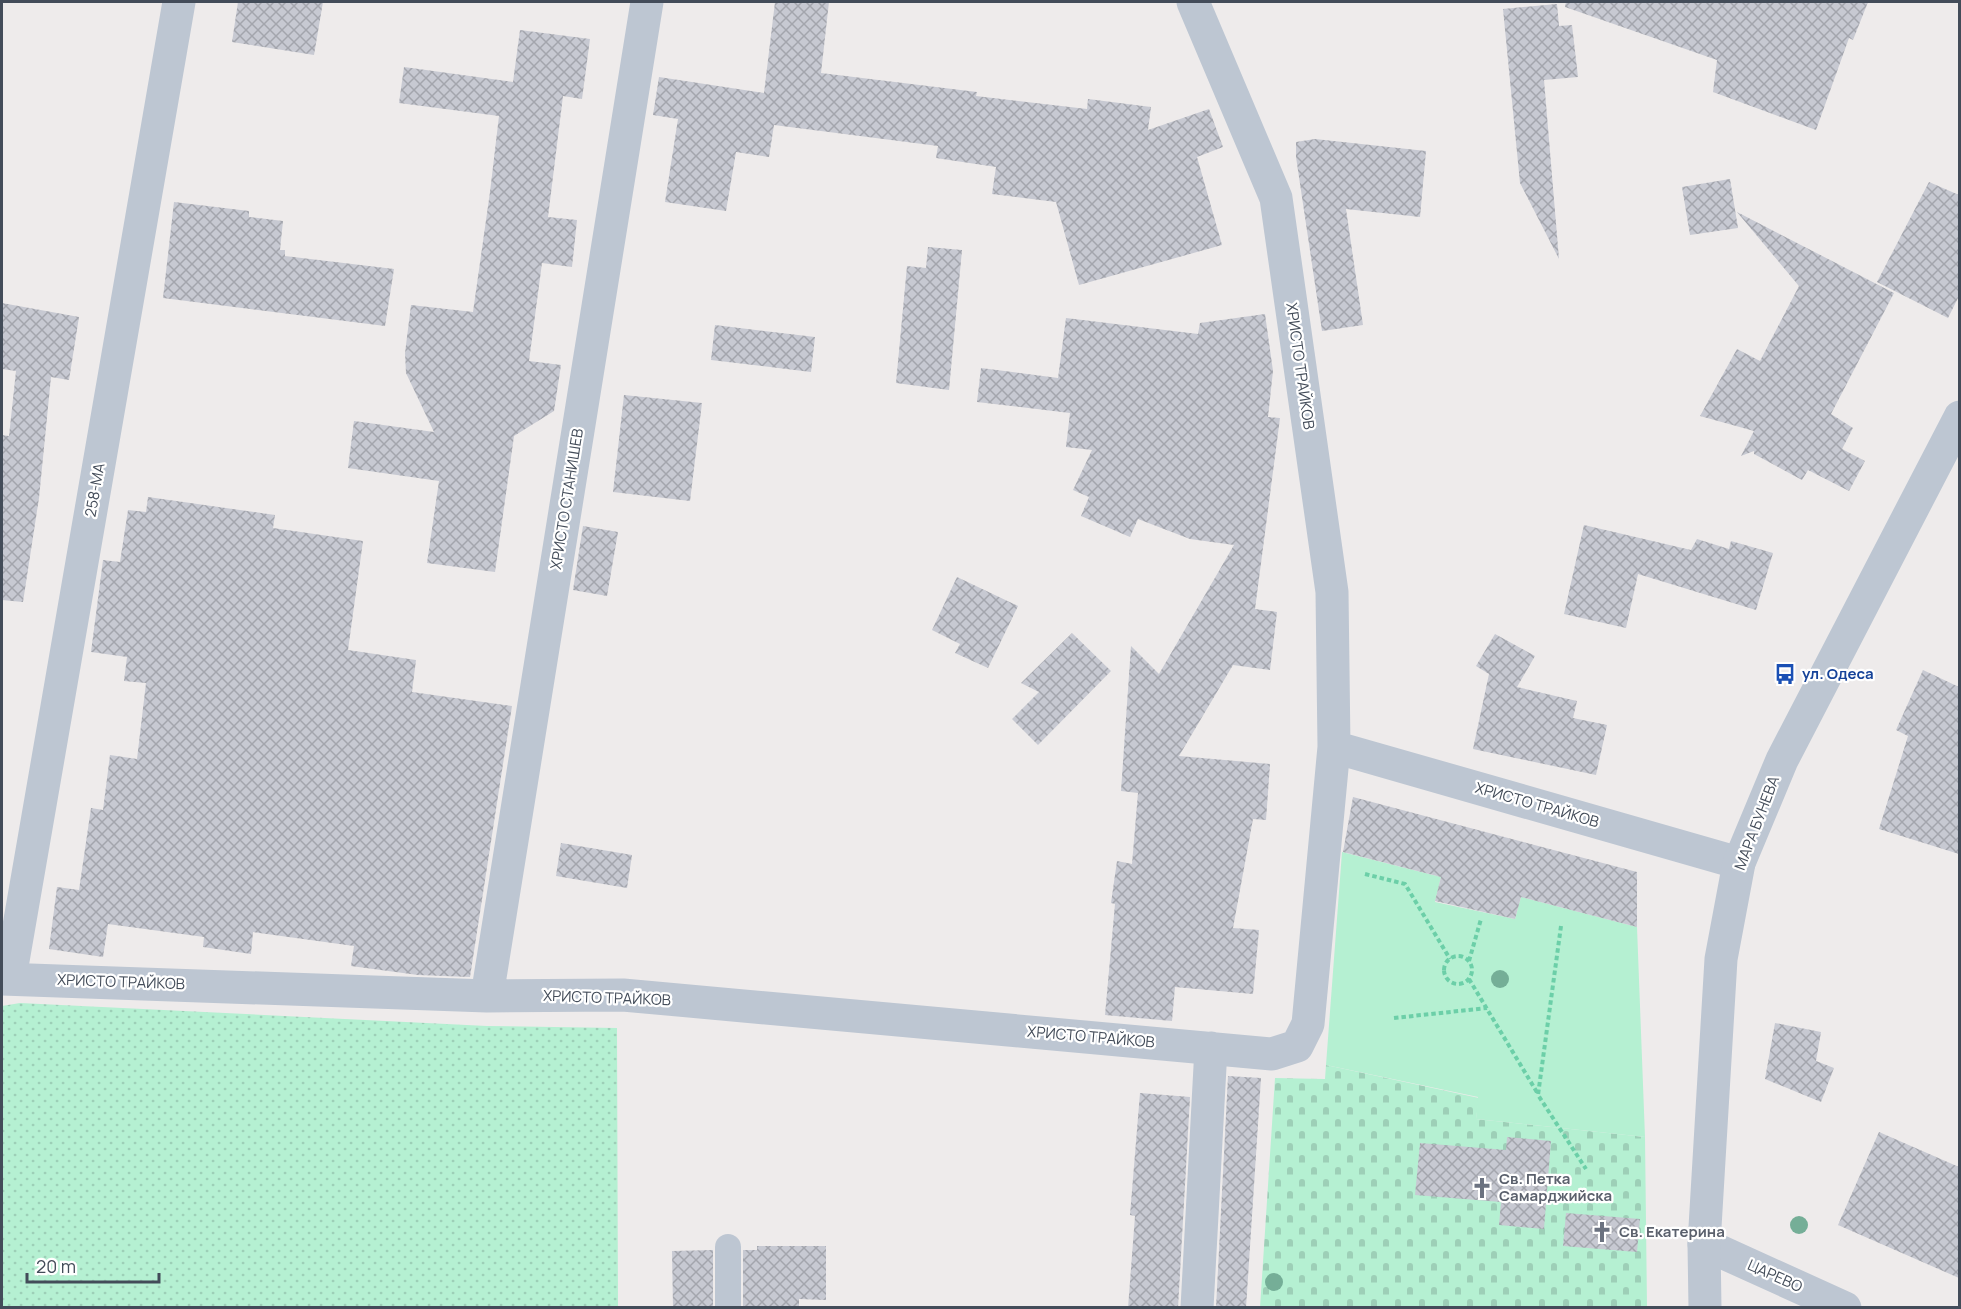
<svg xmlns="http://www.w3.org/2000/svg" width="1961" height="1309" viewBox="0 0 1961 1309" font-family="Manrope,sans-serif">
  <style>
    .grass { fill: url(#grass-dots) }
    .cemetery { fill: url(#cemetery-stones) }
    .garden { fill: #b5f0d2 }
    .building { fill: url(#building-cross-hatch) }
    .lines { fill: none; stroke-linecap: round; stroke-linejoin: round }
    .path { stroke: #6ccfa8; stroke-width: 4; stroke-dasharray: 4.5 3; stroke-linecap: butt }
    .service { stroke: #bdc6d2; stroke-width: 26 }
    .minor { stroke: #bdc6d2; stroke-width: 33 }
    .tertiary { stroke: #bdc6d2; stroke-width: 33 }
    .tree { fill: #75ae97 }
    .labels { text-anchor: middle; stroke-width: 4.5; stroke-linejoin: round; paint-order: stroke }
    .street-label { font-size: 15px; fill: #434c59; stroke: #fff }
    .transit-label { font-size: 15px; font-weight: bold; fill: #164399; stroke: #fff; text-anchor: start }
    .worship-label { font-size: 15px; font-weight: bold; fill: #5b616d; stroke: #fff; text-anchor: start }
  </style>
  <defs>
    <pattern id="grass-dots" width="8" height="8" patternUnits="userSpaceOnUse" patternTransform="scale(1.5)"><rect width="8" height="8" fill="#b5f0d2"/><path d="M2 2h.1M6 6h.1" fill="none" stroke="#9dcfb7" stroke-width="1.8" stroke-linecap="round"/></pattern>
    <pattern id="cemetery-stones" width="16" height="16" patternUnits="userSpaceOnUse" patternTransform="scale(1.5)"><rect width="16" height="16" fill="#b5f0d2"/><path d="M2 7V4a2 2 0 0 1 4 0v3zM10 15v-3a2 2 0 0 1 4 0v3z" fill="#9dcfb7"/></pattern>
    <pattern id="building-cross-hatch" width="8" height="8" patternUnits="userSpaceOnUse" patternTransform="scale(1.5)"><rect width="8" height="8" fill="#c7c9d2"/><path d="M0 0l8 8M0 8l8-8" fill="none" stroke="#a3a5ad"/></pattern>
  </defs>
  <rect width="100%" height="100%" fill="#eeebeb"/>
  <path class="grass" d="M20 1003 487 1026 617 1028 618 1307H2V1006Z"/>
  <path class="cemetery" d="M1326 1065 1479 1098 1476 1119 1645 1137 1647 1307 1260 1308 1275 1078 1325 1079Z"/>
  <path class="garden" d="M1342 852 1441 877 1435 902 1515 919 1521 897 1637 927 1645 1137 1476 1119 1478 1097 1326 1065Z"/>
  <path class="building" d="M238 2H323L314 55 232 42Z
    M775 2H829L821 73 977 92 976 96 1087 109 1088 99 1151 107 1148 130 1209 109 1223 147 1197 157 1222 245 1079 285 1056 202 992 194 996 167 936 158 938 146 774 125 769 157 736 152 726 211 665 202 678 119 653 115 659 77 764 93Z
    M1566 2H1868L1853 40 1849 38 1816 130 1713 92 1717 60 1565 7Z
    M1557 4 1559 26 1572 25 1578 77 1544 80 1559 259 1520 183 1503 9Z
    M520 30 590 39 582 99 563 96 548 217 577 220 572 267 542 263 529 361 561 365 554 411 514 436 495 572 427 563 439 481 348 468 354 421 434 432 406 373 405 353 411 305 473 312 490 192 499 116 399 103 404 67 513 82Z
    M1315 139 1426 151 1420 217 1346 209 1363 325 1322 331 1296 157V142Z
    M1730 179 1738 228 1690 235 1682 187Z
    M1929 182 1959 195V296L1948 318 1877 282Z
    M174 202 249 211V217L283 221 280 250H285V256L394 269 385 326 163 298Z
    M1737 212 1894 293 1831 414 1853 428 1842 449 1865 461 1849 491 1808 470 1802 480 1754 454V451L1741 456 1754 431 1700 416 1737 349 1760 361 1799 286Z
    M928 247 962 250 949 390 896 383 907 266 926 268Z
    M2 303 79 317 69 380 51 377 39 498 23 602 2 600V435L9 436 16 371 2 369Z
    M1265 314 1273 371 1268 417 1280 418 1255 609 1277 612 1270 670 1233 665 1179 756 1270 764 1266 820 1253 819 1233 928 1259 930 1253 994 1175 987 1172 1021 1105 1015 1115 904 1111 903 1117 861 1132 864 1138 793 1121 791 1131 646 1159 674 1234 545 1190 539 1138 519 1130 537 1081 516 1089 497 1073 490 1092 450 1066 447 1070 413 977 402 981 368 1058 378 1066 318 1198 334 1200 323Z
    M715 325 815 337 811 372 711 360Z
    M624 395 702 403 690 501 613 492Z
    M148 497 275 515 273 528 363 541 348 650 416 660 412 692 512 706 470 977 418 975 351 966 354 946 253 932 251 954 203 947 204 937 108 924 103 957 49 949 57 887 79 890 91 808 103 810 110 755 137 759 146 683 124 681 127 657 91 652 103 560 120 562 128 510 146 512Z
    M1584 525 1691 550 1697 539 1729 549 1731 541 1773 553 1756 610 1638 574 1626 628 1564 614Z
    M583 526 618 532 607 596 573 590Z
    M957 577 1018 606 988 668 955 653 960 644 932 630Z
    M1072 633 1111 671 1038 745 1012 719 1039 692 1021 683Z
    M1495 634 1535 656 1517 687 1577 701 1573 718 1607 725 1596 775 1473 749 1489 674 1476 666Z
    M1923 670 1959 687V854L1879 829 1908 736 1896 730Z
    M1353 797 1637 872V927L1521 897 1515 919 1435 901 1441 877 1343 852Z
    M561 843 632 855 627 888 556 876Z
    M1775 1023 1821 1032 1816 1061 1834 1068 1821 1102 1765 1079Z
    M1228 1076 1261 1078 1246 1308H1216Z
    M1140 1093 1190 1097 1178 1308H1128L1135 1216 1130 1215Z
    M1879 1132 1959 1167V1278L1838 1225Z
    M1507 1137 1551 1141 1544 1229 1499 1225 1501 1202 1415 1195 1420 1143 1506 1150Z
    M1566 1213 1640 1219 1637 1252 1563 1246Z
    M757 1246H826V1300L799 1299V1308H743V1250H757Z
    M713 1250V1308H673L672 1251Z"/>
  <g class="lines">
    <path class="path" d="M1365 874 1405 884 1450 959
      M1561 926 1538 1095 1586 1169
      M1444 970a14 14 0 1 1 28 0a14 14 0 1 1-28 0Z
      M1469 961 1481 919
      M1469 979 1538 1094
      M1394 1018 1487 1008"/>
    <path class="service" d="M728 1247V1308"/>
    <path class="minor" d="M1334 747 1739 863
      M10 978 179 2
      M2 979 487 996 623 995 1272 1054 1297 1046 1308 1024 1334 747 1332 592 1276 198 1193 2
      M487 996 647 2
      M1704 1244 1845 1308
      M1197 1308 1211 1048"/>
    <path class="tertiary" d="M1705 1308 1704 1244 1721 959 1739 863 1782 760 1960 417"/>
  </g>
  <g class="tree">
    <circle cx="1500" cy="979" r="9"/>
    <circle cx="1799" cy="1225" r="9"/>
    <circle cx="1274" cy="1282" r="9"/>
  </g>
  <defs>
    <symbol id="bus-bare" viewBox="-9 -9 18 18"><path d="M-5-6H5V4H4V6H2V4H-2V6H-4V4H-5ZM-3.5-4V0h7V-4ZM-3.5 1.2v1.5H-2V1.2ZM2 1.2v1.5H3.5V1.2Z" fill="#1a4fb4" stroke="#fff" stroke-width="2.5" paint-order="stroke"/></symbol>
    <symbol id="church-bare" viewBox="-9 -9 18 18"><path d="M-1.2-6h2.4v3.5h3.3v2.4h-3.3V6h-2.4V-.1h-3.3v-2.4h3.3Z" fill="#6b7280" stroke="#fff" stroke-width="2.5" paint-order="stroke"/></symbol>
  </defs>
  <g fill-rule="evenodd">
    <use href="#bus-bare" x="1770" y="659" width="30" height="30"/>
    <use href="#church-bare" x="1467" y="1173" width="30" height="30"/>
    <use href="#church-bare" x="1587" y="1217" width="30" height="30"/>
  </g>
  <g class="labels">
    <g class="street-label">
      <text transform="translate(1300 366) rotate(82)" y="5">ХРИСТО ТРАЙКОВ</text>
      <text transform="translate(95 490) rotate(-80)" y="5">258-МА</text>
      <text transform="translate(567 499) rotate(-81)" y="5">ХРИСТО СТАНИШЕВ</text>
      <text transform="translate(1537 805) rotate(16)" y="5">ХРИСТО ТРАЙКОВ</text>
      <text transform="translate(1757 823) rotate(-69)" y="5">МАРА БУНЕВА</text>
      <text transform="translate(121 982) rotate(2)" y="5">ХРИСТО ТРАЙКОВ</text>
      <text transform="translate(607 998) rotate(2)" y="5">ХРИСТО ТРАЙКОВ</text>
      <text transform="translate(1091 1037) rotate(5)" y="5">ХРИСТО ТРАЙКОВ</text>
      <text transform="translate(1775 1276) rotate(24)" y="5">ЦАРЕВО</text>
    </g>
    <g class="transit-label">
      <text x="1802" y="679">ул. Одеса</text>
    </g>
    <g class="worship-label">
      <text x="1499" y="1184">Св. Петка<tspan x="1499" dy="17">Самарджийска</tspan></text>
      <text x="1619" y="1237">Св. Екатерина</text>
    </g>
  </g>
  <rect width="1961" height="1309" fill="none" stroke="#434c59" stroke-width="6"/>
  <path d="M27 1273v9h132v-9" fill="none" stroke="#434c59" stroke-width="3"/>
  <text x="36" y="1273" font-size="18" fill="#434c59" stroke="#ffffff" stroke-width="4.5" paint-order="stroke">20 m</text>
</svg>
